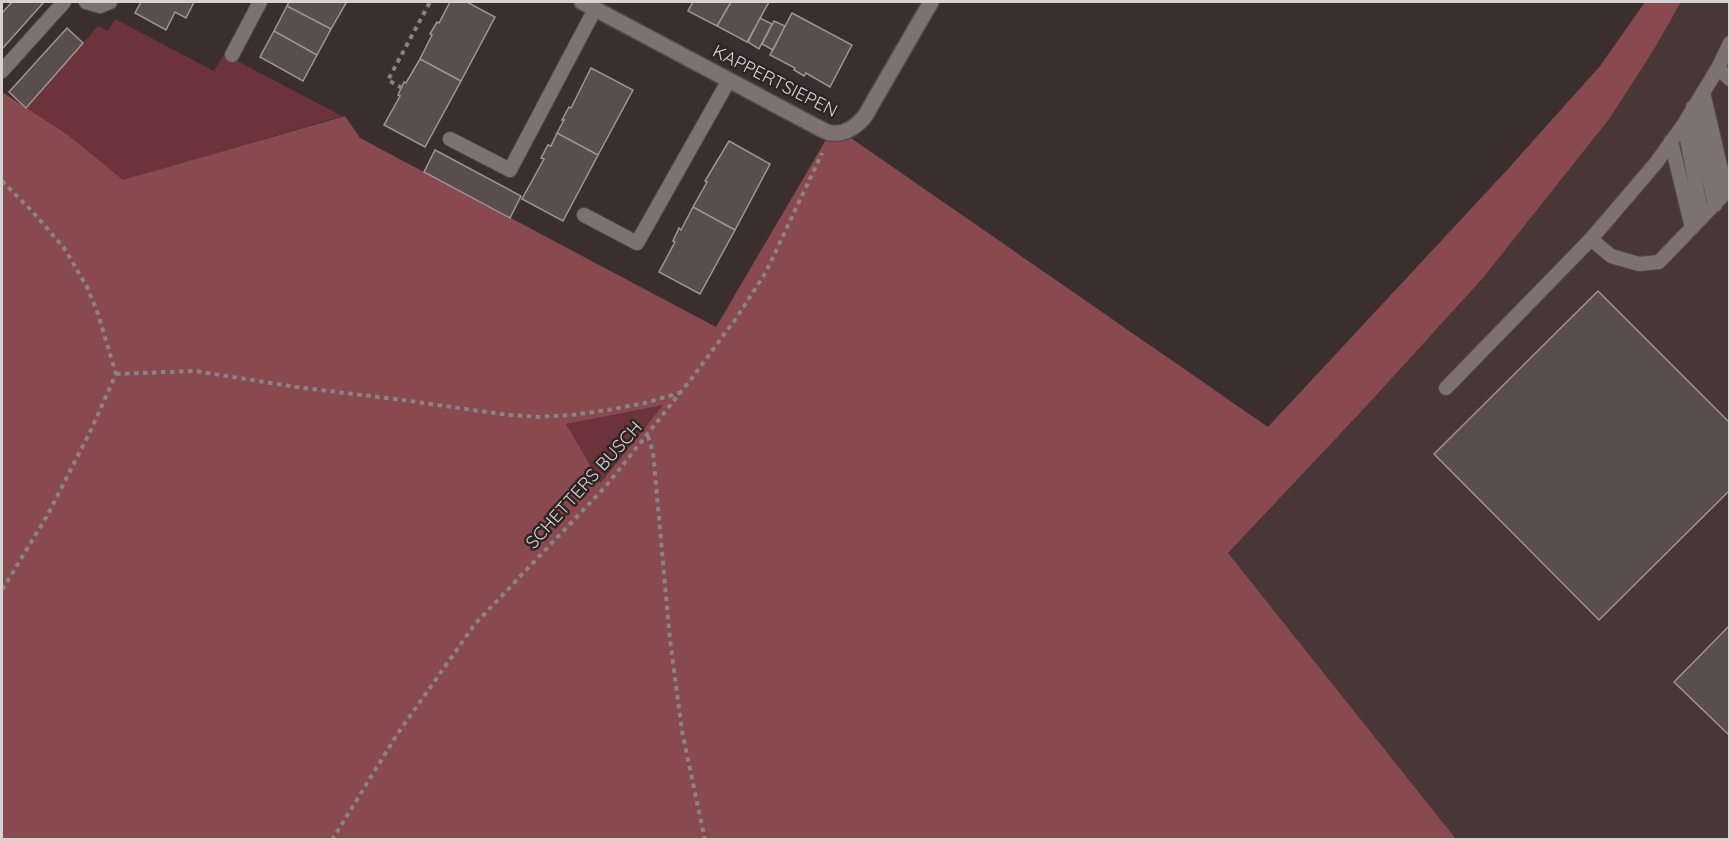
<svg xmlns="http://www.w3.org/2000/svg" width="1731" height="841" viewBox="0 0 1731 841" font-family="Quicksand,sans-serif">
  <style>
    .built { fill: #493637 }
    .green { fill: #6c333a }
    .forest { fill: #88494f; fill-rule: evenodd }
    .building { fill: #594d4e; stroke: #a29394; stroke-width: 1.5 }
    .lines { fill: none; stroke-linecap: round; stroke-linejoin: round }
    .service-casing { stroke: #544a4b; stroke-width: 16 }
    .minor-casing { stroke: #544a4b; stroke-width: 18 }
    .path { stroke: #8c8383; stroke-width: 4; stroke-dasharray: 4.5 4.5; stroke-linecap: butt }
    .service { stroke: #7e7171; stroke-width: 14 }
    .minor { stroke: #7e7171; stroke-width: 15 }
    .labels { text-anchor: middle; stroke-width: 5; stroke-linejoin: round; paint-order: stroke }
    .street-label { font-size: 18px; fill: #d8d1d1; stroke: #2f2425 }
  </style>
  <rect width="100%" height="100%" fill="#3a2e2f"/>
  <path class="built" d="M1681 2H1729V839H1456L1227 553 1372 400 1483 278 1610 118 1656 46Z"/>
  <path class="green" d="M115 19 214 71 224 54 342 116 123 181 68 135 26 108 98 26 108 31Z
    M664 404 600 482 565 424Z"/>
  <path class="forest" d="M1645 2H1681L1656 46 1610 118 1483 278 1372 400 1228 553 1456 839H2V92L68 135 123 180 345 116 360 138 716 327 827 138 845 134 1268 427 1508 169 1600 66ZM663 405 601 482H600L566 424Z"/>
  <path class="building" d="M12 2H44L2 49V13Z
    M141 2H194L186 18 175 12 166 30 135 13Z
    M289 2H344L346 3 331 29 287 6Z
    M450 2H467L495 17 461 81 420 59 432 35 430 34 437 22 439 23Z
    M693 2H731L717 26 688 11Z
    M731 2H769L747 42 717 26Z
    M287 6 331 29 317 55 274 31Z
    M792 13 852 45 830 87 806 73 804 76 794 70 795 68 770 55Z
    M760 18 772 24 759 49 748 42Z
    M774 21 785 26 773 50 762 44Z
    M67 28 83 43 26 108 9 92Z
    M274 31 317 55 303 81 260 57Z
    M420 59 461 81 425 147 384 125 400 96 398 95 404 82 406 83Z
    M591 68 633 90 598 155 557 133 564 120H562L569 107 571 108Z
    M557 133 598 155 563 221 522 199 544 159 541 158 548 145 551 146Z
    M729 141 770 164 735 230 693 207 707 182 705 181Z
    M435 150 521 196 510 218 424 172Z
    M693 207 735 230 700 294 659 272 675 242 673 241 679 228 681 230Z
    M1598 291 1730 423V490L1599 620 1434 454Z
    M1730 625V736L1674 682Z"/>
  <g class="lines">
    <defs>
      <path id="service" d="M86 2 100 6 110 2
        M1730 43 1718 68 1730 79
        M232 55 260 2
        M2 71 64 2
        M1703 92 1726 191
        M1693 107 1715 205
        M1684 124 1702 216
        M450 139 510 170 595 9
        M1671 141 1692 228
        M584 215 637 243 729 80
        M1591 239 1611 256 1639 264 1659 262 1730 188
        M1446 388 1591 239 1656 163 1684 124 1718 68"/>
      <path id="minor" d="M582 2 817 127C821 129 826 132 831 133 845 135 857 126 865 116L931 2"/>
    </defs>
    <use href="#service" class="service-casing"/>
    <use href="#minor" class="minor-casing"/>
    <path class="path" d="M402 88 388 80 430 2
      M2 181 32 211 64 248 87 287 98 314 116 374 91 430 47 516 2 590
      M116 374 195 371 296 387 403 400 501 414 538 417 572 415 608 410 645 403 679 393
      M648 436 653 452 670 640 682 731 705 840
      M332 840 398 733 475 624 606 486 692 378 737 317 766 272 822 153"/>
    <use href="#service" class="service"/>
    <use href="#minor" class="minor"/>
  </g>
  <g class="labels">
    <g class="street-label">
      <text transform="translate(775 81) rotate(27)" y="6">KAPPERTSIEPEN</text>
      <text transform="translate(584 485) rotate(-48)" y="6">SCHETTERS BUSCH</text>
    </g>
  </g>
  <rect width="1731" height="841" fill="none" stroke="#d8d1d1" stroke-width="6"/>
</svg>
